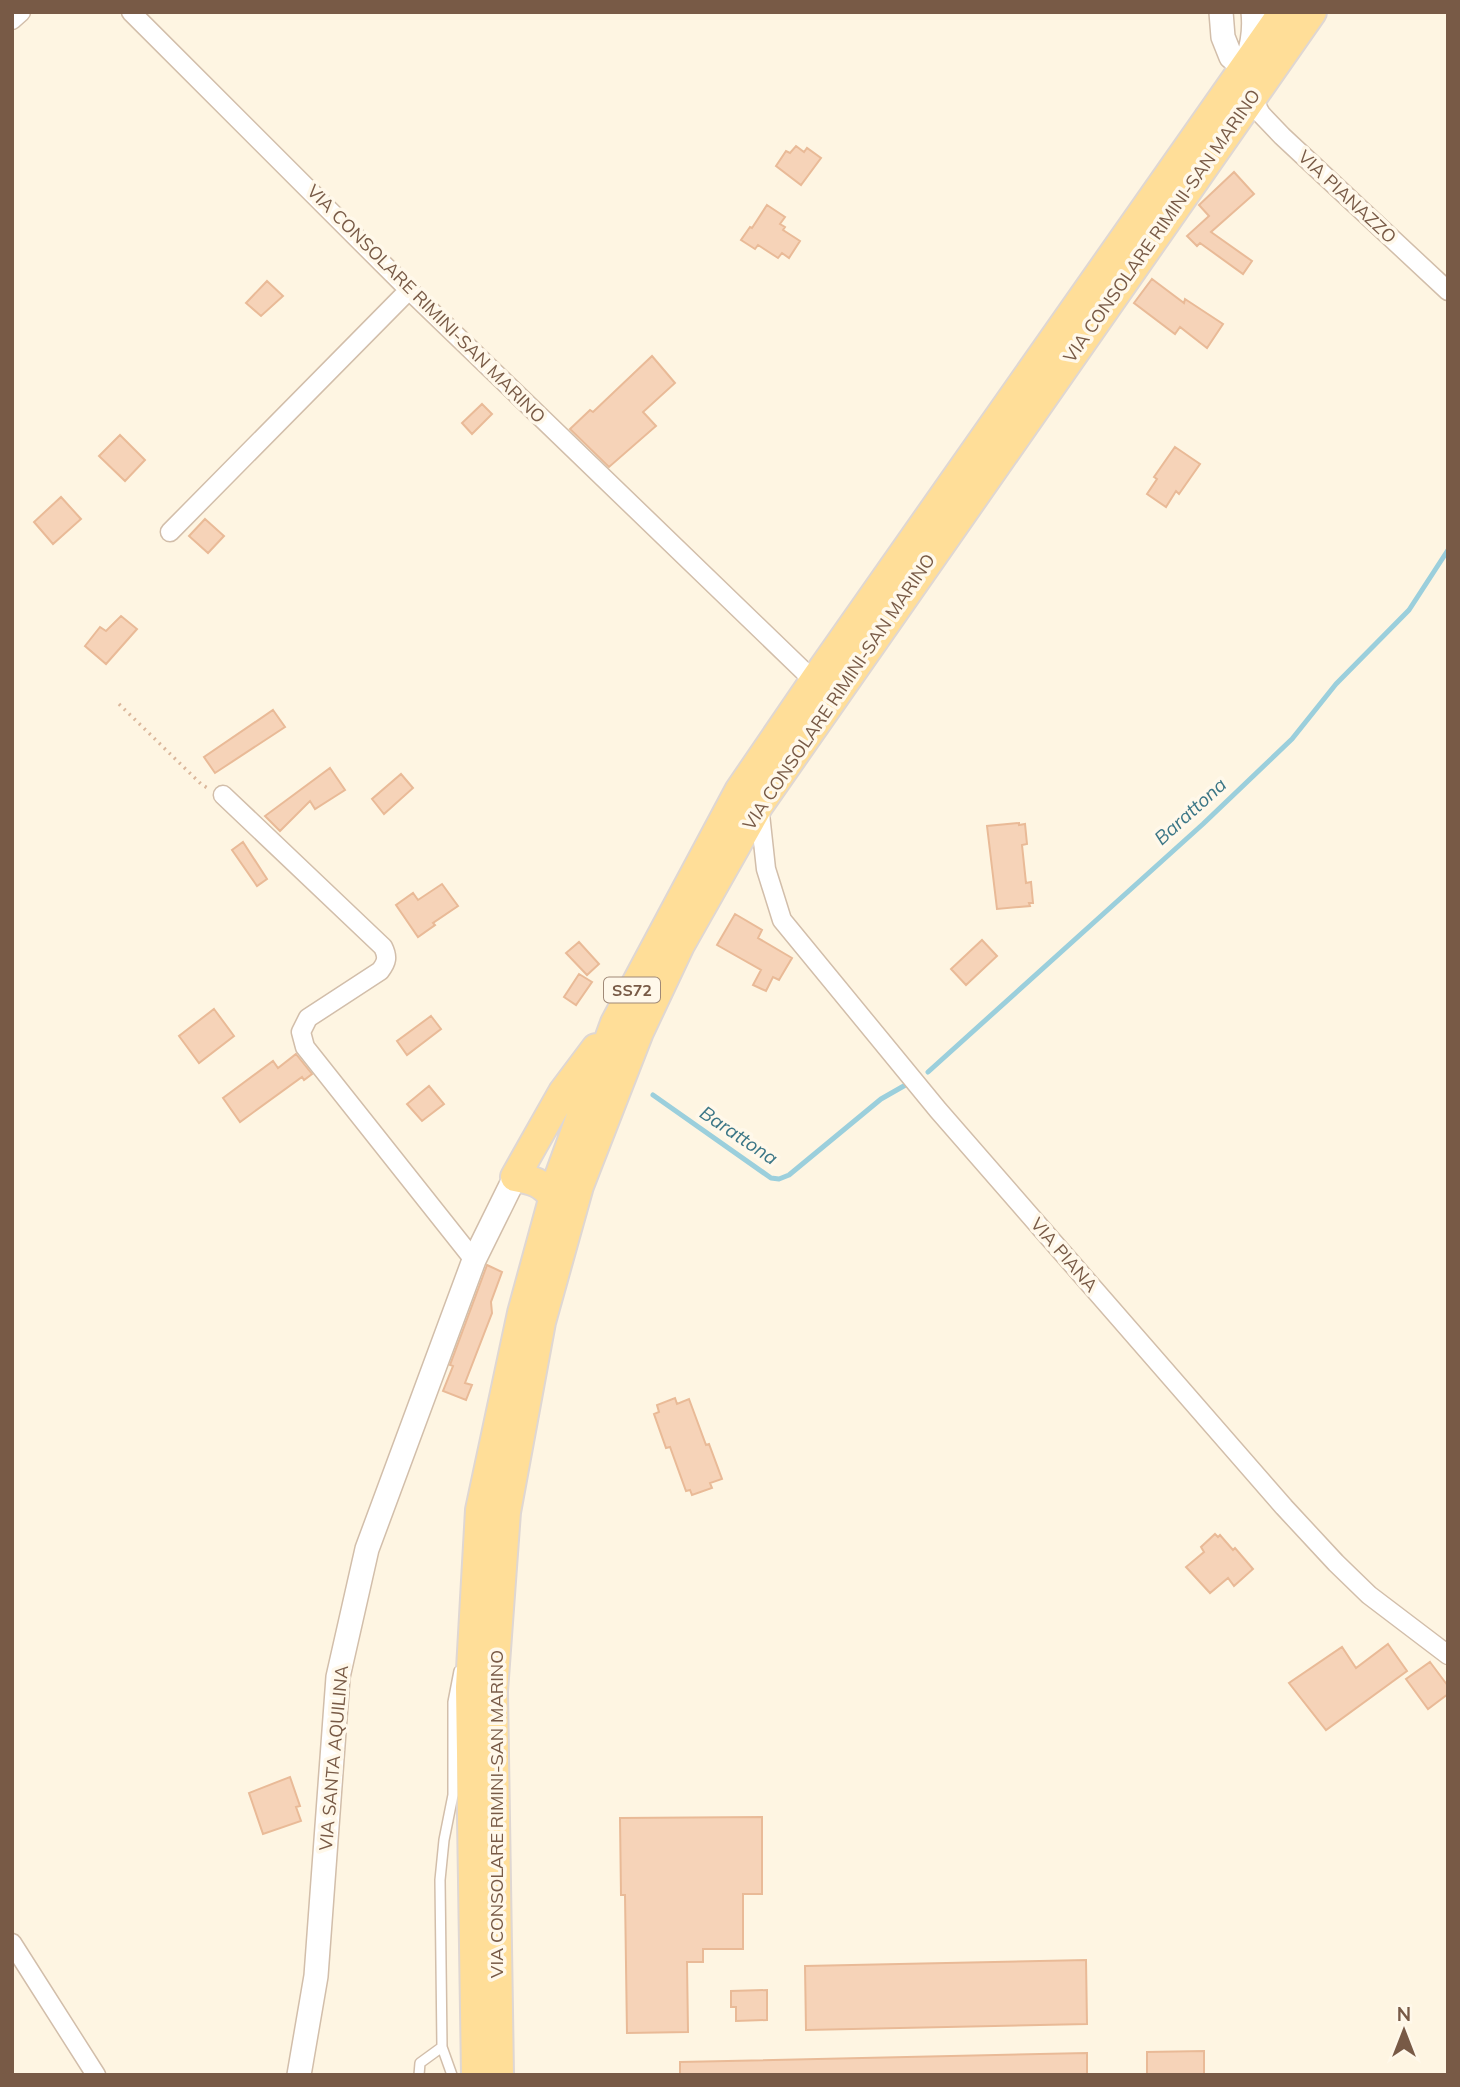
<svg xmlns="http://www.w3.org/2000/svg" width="1460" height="2087" viewBox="0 0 1460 2087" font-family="Mulish,sans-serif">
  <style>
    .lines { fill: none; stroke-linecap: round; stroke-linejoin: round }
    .stream { stroke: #9bcfdc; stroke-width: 5 }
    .building { fill: #f6d3b8; stroke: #e9ba97; stroke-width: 2 }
    .service-casing { stroke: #d2beaa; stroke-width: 12 }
    .minor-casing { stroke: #d2beaa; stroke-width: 21 }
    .tertiary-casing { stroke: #d2beaa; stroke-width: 26 }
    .primary-casing { stroke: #dfd7d3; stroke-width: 32 }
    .path { stroke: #dbb79b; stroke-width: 3.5; stroke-dasharray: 2 5; stroke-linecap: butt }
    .service { stroke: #fff; stroke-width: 9 }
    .minor { stroke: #fff; stroke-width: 18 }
    .tertiary { stroke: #fff; stroke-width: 23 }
    .primary { stroke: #ffde98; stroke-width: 28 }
    .labels { text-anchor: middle; stroke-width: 7; stroke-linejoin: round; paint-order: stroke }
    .shield { fill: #fff8ea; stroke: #a08977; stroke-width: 2 }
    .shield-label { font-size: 16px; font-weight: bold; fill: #785a46 }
    .street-label { font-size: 18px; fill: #785a46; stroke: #fff8ea }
    .water-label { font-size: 19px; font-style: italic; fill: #3b7686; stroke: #fff8ea }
  </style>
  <rect width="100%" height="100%" fill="#fef5e2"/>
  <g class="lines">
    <path class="stream" d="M928 1072 1203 824 1292 739 1336 684 1409 610 1448 550
      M653 1095 771 1178 779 1179 789 1175 881 1099 909 1083"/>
  </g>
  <path class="building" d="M796 146 804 152 807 148 821 158 801 185 776 166 786 151 790 153Z
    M1234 172 1254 194 1211 232 1252 261 1243 274 1200 243 1197 246 1187 236 1209 216 1199 205Z
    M767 205 785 217 780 224 785 227 783 230 800 241 789 258 782 253 778 258 758 245 755 249 741 240 750 227 752 228Z
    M1152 279 1184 303 1185 299 1223 324 1207 348 1180 327 1175 334 1134 303Z
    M267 281 283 296 261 316 246 303Z
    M652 356 675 383 643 412 656 426 609 467 570 429 590 410 593 412Z
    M482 404 492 414 472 434 462 423Z
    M120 435 145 460 125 481 99 456Z
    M1175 447 1200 464 1179 494 1176 491 1166 507 1147 494 1157 479 1154 477Z
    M61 497 81 519 53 544 34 522Z
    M205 519 224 536 208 553 189 536Z
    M121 616 137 629 106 664 85 646 100 627 106 631Z
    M273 710 285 727 215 773 204 757Z
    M330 768 345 790 315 809 310 801 280 831 265 816Z
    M401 774 413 788 384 814 372 799Z
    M1019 823V825L1025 824 1027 844 1022 845 1026 883 1031 882 1033 903H1029L1030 906 997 909 987 826Z
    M243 842 267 879 257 886 232 850Z
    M442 884 458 906 433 923 435 925 418 937 396 905 413 893 418 900Z
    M735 914 762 930 758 938 792 958 779 980 773 977 766 991 753 985 761 970 717 945Z
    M982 940 997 956 966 985 951 969Z
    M579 942 599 964 587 975 566 953Z
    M579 974 592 982 576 1005 564 997Z
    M214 1009 234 1036 199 1063 179 1036Z
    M431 1016 441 1029 407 1055 397 1041Z
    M296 1054 312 1074 304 1080 302 1077 240 1122 223 1098 273 1061 278 1068Z
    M429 1086 444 1104 422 1121 407 1104Z
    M487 1265 502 1272 491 1302 492 1313 465 1383 472 1385 466 1400 443 1391 453 1366 450 1365Z
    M675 1398 677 1404 689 1399 706 1445 709 1444 722 1479 710 1483 712 1488 692 1495 690 1490 686 1491 670 1447 666 1448 654 1414 659 1412 657 1405Z
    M1215 1534 1218 1537 1220 1535 1233 1550 1235 1548 1253 1569 1234 1586 1228 1578 1210 1593 1186 1567 1204 1552 1201 1547Z
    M1388 1644 1407 1671 1326 1730 1289 1683 1342 1647 1356 1668Z
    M1430 1662 1448 1686V1694L1428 1709 1406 1679Z
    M290 1777 300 1806 296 1807 301 1821 263 1834 249 1793Z
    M762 1817V1894H743V1949H703V1962H687L688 2032 627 2033 625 1895H621L620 1818Z
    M1086 1960 1087 2024 806 2030 805 1966Z
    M767 1990V2020L736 2021V2007H731V1991Z
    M1204 2051V2075H1147V2052Z
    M1087 2053V2075H680V2062Z"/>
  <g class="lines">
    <defs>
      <path id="service" d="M419 2075 420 2063 442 2047
        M452 2075 442 2047 440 1880 444 1840 453 1795V1702L459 1671"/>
      <path id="minor" d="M131 12 409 290 814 681
        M12 20 21 12
        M1252 98 1261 114 1282 136 1448 291
        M170 532 409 290
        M223 795 383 947C388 957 387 962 380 971L308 1018 301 1032 305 1047 474 1260
        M759 805 766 869 782 920 938 1110 1284 1507 1336 1563 1369 1595 1448 1655
        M12 1943 96 2075"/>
      <path id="tertiary" d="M1221 12 1223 37 1231 57 1244 67
        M1248 58C1253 42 1255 29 1253 12
        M299 2075 316 1976 338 1677 367 1549 474 1260 515 1177"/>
      <path id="primary" d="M553 1197C542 1182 532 1180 515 1177L563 1092 596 1048
        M476 2075 470 1687 480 1510 522 1313 560 1174 615 1023 739 791 814 681 1283 12
        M499 2075 493 1691 506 1512 541 1322 579 1186 639 1032 680 945 759 805 1312 12"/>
    </defs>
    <use href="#service" class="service-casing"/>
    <use href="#minor" class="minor-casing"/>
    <use href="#tertiary" class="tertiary-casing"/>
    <use href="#primary" class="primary-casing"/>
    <path class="path" d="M119 704 201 784 209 789"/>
    <use href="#service" class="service"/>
    <use href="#minor" class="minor"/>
    <use href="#tertiary" class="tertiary"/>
    <use href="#primary" class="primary"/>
  </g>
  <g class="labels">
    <rect class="shield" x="604" y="977.5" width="56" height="25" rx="5"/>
    <g class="shield-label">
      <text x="632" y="996">SS72</text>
    </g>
    <g class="street-label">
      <text transform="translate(1347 197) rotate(43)" y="6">VIA PIANAZZO</text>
      <text transform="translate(1162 226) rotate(-55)" y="6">VIA CONSOLARE RIMINI-SAN MARINO</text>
      <text transform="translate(426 304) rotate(45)" y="6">VIA CONSOLARE RIMINI-SAN MARINO</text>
      <text transform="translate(839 692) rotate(-56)" y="6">VIA CONSOLARE RIMINI-SAN MARINO</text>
      <text transform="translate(1064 1255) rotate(49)" y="6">VIA PIANA</text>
      <text transform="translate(334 1758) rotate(-85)" y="6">VIA SANTA AQUILINA</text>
      <text transform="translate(497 1814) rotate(-90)" y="6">VIA CONSOLARE RIMINI-SAN MARINO</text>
    </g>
    <g class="water-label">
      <text transform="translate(1190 811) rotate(-42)" y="7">Barattona</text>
      <text transform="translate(739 1135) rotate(34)" y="7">Barattona</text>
    </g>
  </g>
  <rect width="1460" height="2087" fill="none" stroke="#785a46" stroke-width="28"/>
  <g transform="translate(1404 2031)" stroke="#fff8ea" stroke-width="5" paint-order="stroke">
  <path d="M0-5L12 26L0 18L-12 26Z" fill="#785a46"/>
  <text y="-10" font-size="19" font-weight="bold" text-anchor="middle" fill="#785a46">N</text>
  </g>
</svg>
